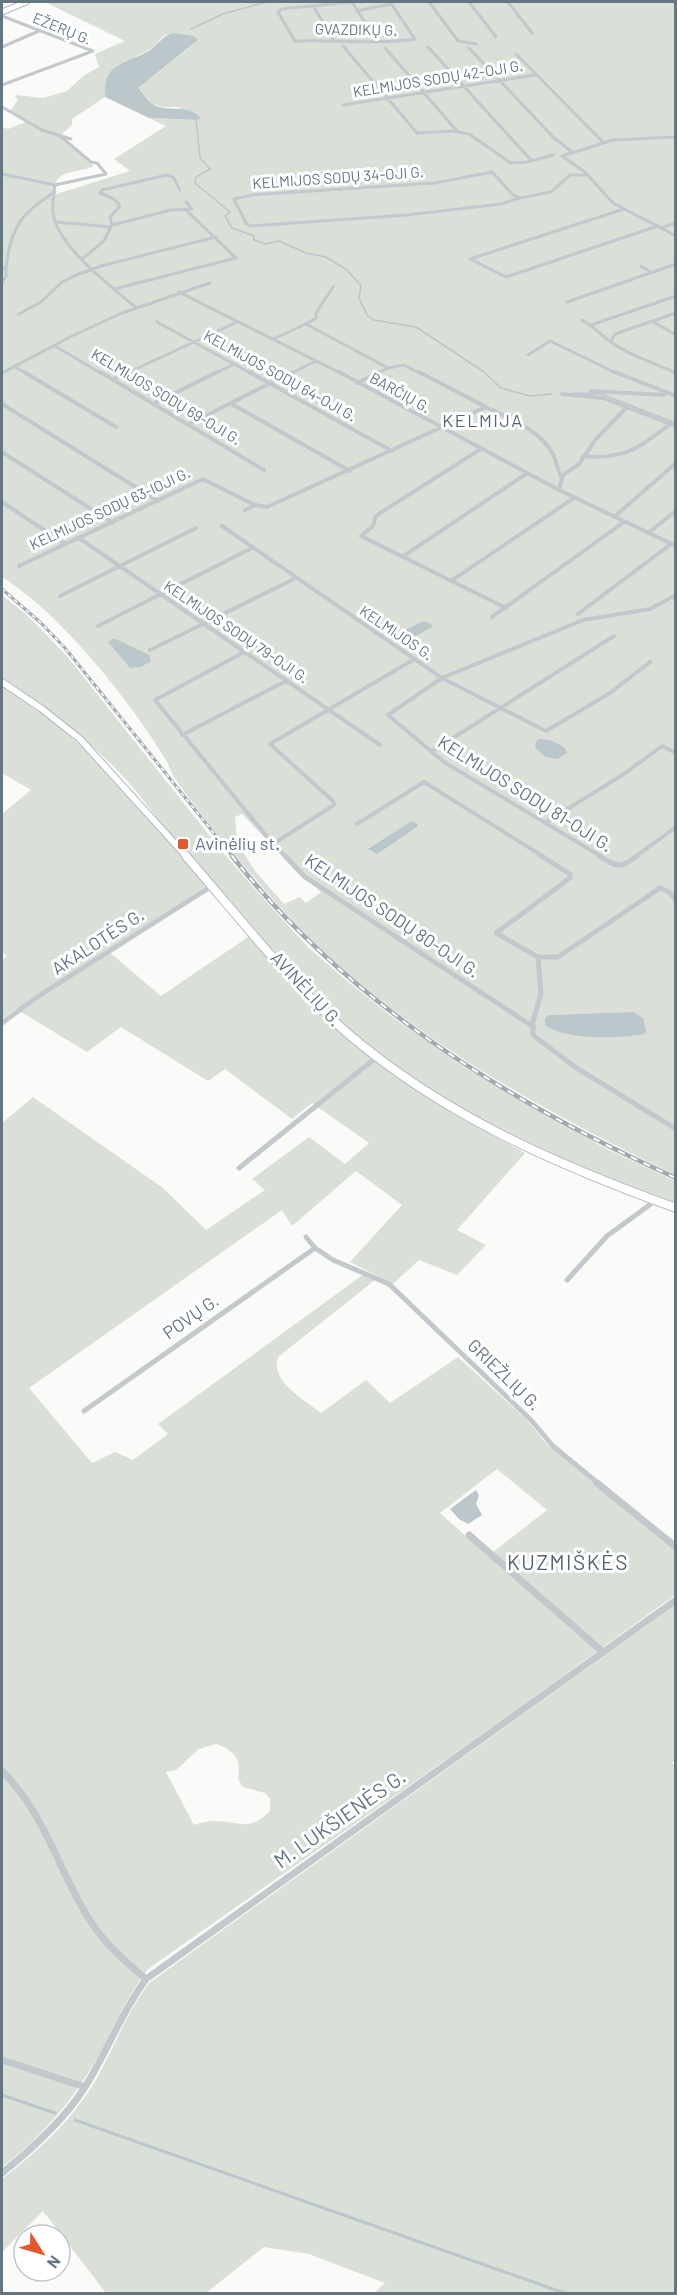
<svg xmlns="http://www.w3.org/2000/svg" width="677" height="2295" viewBox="0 0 677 2295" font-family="Barlow,sans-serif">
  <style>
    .green { fill: #dadfd7; fill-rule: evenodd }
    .water { fill: #bbc7cb }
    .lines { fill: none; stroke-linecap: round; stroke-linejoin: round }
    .stream-far1 { stroke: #bbc7cb; stroke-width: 1.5 }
    .stream { stroke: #bbc7cb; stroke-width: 3 }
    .secondary-far1-casing { stroke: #b3babf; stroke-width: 8 }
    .secondary-casing { stroke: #b3babf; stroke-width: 10 }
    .primary-casing { stroke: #b5babe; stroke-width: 7 }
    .street-far3 { stroke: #c3c8cc; stroke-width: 3 }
    .street-far2 { stroke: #c3c8cc; stroke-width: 4 }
    .street-far1 { stroke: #c3c8cc; stroke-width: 5 }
    .street { stroke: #c3c8cc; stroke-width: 7 }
    .secondary-far1 { stroke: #fff; stroke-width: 6 }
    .secondary { stroke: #fff; stroke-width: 8 }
    .primary { stroke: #fff; stroke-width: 5 }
    .rail-far1-casing { stroke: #a2aab0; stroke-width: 3 }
    .rail-casing { stroke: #a2aab0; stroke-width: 4.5 }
    .rail-far1 { stroke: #fff; stroke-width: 1.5; stroke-dasharray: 4; stroke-linecap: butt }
    .rail { stroke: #fff; stroke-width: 2; stroke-dasharray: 7; stroke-linecap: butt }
    .poi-dot { fill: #e4572e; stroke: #fff; stroke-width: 2 }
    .labels { text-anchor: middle; stroke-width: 6; stroke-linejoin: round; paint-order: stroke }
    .far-street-label { font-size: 15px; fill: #657683; stroke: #fff }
    .far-quarter-label { font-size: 18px; letter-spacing: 1.5px; fill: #57646e; stroke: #fff }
    .street-label { font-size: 18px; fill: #657683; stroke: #fff }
    .poi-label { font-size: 18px; fill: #657683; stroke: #fff; text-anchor: start }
    .quarter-label { font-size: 21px; letter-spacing: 1.5px; fill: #57646e; stroke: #fff }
    .near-street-label { font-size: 21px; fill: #657683; stroke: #fff }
  </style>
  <rect width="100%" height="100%" fill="#fafaf8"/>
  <path class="green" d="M45 2H675V1175C526 1103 372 1017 263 888 233 853 200 816 174 777 170 770 168 763 164 757 129 699 59 612 2 577V127L8 129 28 121 10 111 18 100 15 97 16 95 43 98 67 91 83 76 99 67 95 55 97 53 125 41ZM165 35 196 42 138 88 151 103 162 107H179L197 120 149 118 166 126 114 159 130 171 53 195C54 167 74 175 94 166L60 136 72 125V119L105 97V82L124 63 152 48ZM242 814 300 874 321 892 306 903 300 897 284 904 255 871 237 842 235 817ZM633 1012 636 1036H586L545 1018 548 1015Z
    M2 595 28 616 66 655 225 855 273 909 310 949 347 981 391 1016 466 1068 603 1147 675 1181V1204C546 1158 418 1101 321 1002 267 948 217 888 167 830 151 811 136 789 118 771 83 735 43 706 2 678Z
    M2 686 50 719 91 755 208 886 107 950 161 996 251 935 376 1061 453 1114 525 1153 457 1230 486 1245 457 1275 419 1260 393 1284 350 1262 402 1205 356 1171 292 1226 282 1210 29 1388 92 1463 115 1452 133 1460 168 1434 158 1424 364 1274 375 1280 278 1357C270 1382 304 1399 321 1413L366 1380 390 1403 458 1357 527 1420 547 1444 676 1551 675 1595 494 1726 148 1969C125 1998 112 2034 93 2065 69 2105 39 2139 2 2167V1123L33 1097 163 1188 206 1230 265 1190 252 1179 309 1137 345 1164 369 1143 312 1103 292 1119 225 1069 208 1081 121 1027 87 1052 16 1009 2 1019V960L7 956 2 952V814L31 790 2 773ZM497 1469 547 1510 488 1556 440 1513ZM216 1744C234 1750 242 1759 238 1779L243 1787 265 1793 270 1799V1811C249 1832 242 1822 217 1821 209 1820 202 1823 194 1825L166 1772 176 1770 199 1749Z
    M675 1605 676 1760 672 1763 676 1767 675 2293H374L385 2283 309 2254 264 2247 206 2293H106L43 2211 2 2252V2179C39 2150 75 2118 98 2076 115 2045 128 2011 149 1983Z"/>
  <path class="water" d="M173 33 194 36 198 40 138 88C143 93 146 99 151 103 166 114 184 102 201 118L197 120 149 118 105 97C105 89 104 81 109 74 117 62 138 58 150 50 158 44 163 36 173 33Z
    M424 621 432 625V627L401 644 389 638Z
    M114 638 149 655 151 661 141 667 130 668 108 642Z
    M539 739 551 740 565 748 567 753 558 759 546 757 535 748 536 742Z
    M412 821 418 824 417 827 377 854 368 849Z
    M633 1012 643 1018 646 1031 644 1034C621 1039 563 1040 545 1025V1018L548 1015Z
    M476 1490 479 1495 476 1504 482 1515 468 1524 459 1519 450 1509Z"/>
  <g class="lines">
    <path class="stream-far1" d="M191 29 223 14 266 2
      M196 119 200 158 210 169 196 177 195 183 230 212 225 216 232 228 254 236V240L265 244 279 241 306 253 326 257 347 270 361 286 359 298 367 315 374 320 416 327 484 372 501 388 530 396 552 394
      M574 393 601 394 676 423"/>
    <path class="stream" d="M2 2095 55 2113
      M75 2120 567 2294"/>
    <defs>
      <path id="secondary-far1" d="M2 682 42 709 80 739 187 857"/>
      <path id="secondary" d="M186 856C237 915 287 979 345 1031 442 1115 557 1165 676 1208"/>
      <path id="primary" d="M2 12 26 2"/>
    </defs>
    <use href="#secondary-far1" class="secondary-far1-casing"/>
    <use href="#secondary" class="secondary-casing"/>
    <use href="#primary" class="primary-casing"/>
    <path class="street-far3" d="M351 2 282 9 278 12 295 41C336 39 375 45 415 39L390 2
      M352 2 377 41
      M429 2 458 41 476 44
      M469 2 496 37
      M508 2 532 33
      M313 6 333 39
      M357 11 391 4
      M2 16 93 51 2 85
      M343 46 417 133 454 131 469 134 511 163 527 162 553 155
      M2 47 39 31
      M428 47 531 160
      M385 48 457 131
      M469 48 554 138 572 152
      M516 54 603 142
      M343 105 536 75
      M2 107 42 130 71 139
      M676 137 613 140 562 156 585 172 613 203 676 236
      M492 172 513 195 520 198 501 204 407 215 250 226 246 223 234 199 252 195 435 183Z
      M2 174 55 185C54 194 52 204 53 213 57 246 111 286 135 307
      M55 185 106 174 97 163 91 162 60 136
      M520 198 551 192 570 175H587
      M624 209 470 259 506 277 658 226
      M55 222 111 227
      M112 225 110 217 120 206 114 199 100 193 102 190 167 175 173 177 180 190
      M661 228 676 223
      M82 259 104 241 112 225 171 210 192 209 186 202
      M641 266 651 272
      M6 268C11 227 20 214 55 192
      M2 269 6 268V276L2 283
      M333 287 316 313V318L306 324 388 368 404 365 421 374
      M114 289 236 258 187 211
      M179 292 342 374
      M567 302 676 264
      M19 314 41 302 62 282 76 275 101 266 216 237
      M582 320C595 327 598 332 608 340 628 355 654 363 676 373
      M652 321 676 335
      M157 322 252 374
      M591 325 676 296
      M273 339 306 324
      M610 342 615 334 676 313
      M55 346 102 374
      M528 355 550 341 618 374
      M15 367 27 374
      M2 373 72 336 122 313 210 283
      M125 374 237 322
      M214 374 234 364
      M290 374 316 361
      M376 374 388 368"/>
    <path class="street-far2" d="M24 372 116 427
      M100 372 264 470
      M249 372 392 451
      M339 372 559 490 676 546
      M615 372 676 396
      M114 379 128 372
      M357 383 379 372
      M591 391 664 395
      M562 394 603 398 676 426
      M155 403 217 372
      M230 403 350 471
      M2 404 158 501
      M486 407C509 418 540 430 553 454 556 461 558 470 561 477
      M189 424 293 372
      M481 449 380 513 376 516 373 526 361 536 506 608
      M2 452 113 523
      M583 456C623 460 640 448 670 424
      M559 490 563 475 579 464 596 439 627 407
      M2 502 65 544
      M245 510 255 505
      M614 517 676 463
      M222 526 442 678 583 620 650 609 676 595
      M648 533 676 511
      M79 538 380 745
      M402 557 526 474
      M19 566 203 479 255 505 267 507 486 407 419 372
      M451 581 574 498
      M60 596 196 528
      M578 614 671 544
      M492 617 624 522
      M98 626 252 548
      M261 643 155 700 273 844
      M150 650 296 578
      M182 735 286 681
      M431 752 614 636
      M545 823 624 774 662 746 676 753
      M357 824 424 782 544 857
      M286 857 273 844 334 805 333 801 270 744 413 660
      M602 857 444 762 388 715 442 678 546 731 610 693 650 662
      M635 857 676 827"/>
    <path class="street-far1" d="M285 856 305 877 532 1026
      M541 856 570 874V878L496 933 538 957 541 994 533 1021V1035L575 1067 676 1129
      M599 856C617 867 620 869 637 856
      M538 957H558L660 888 669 892 676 900
      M2 1023 37 997 212 886
      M239 1168 377 1057
      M306 1237 315 1248 333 1260 389 1284 531 1420 553 1446 599 1484
      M567 1280 607 1236 655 1201
      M84 1411 315 1248"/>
    <path class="street" d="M597 1483 676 1547
      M469 1535 603 1652
      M2 1771C47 1816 58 1871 91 1922 106 1945 126 1962 146 1979
      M2 2060 85 2087
      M2 2173C32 2149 64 2120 85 2087 107 2052 121 2013 146 1979L676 1600"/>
    <use href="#secondary-far1" class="secondary-far1"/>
    <use href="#secondary" class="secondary"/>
    <use href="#primary" class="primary"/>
    <defs>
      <path id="rail-far1" d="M2 589 41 623 65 648 233 857"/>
      <path id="rail" d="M232 856C347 1002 508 1102 676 1178"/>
    </defs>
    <use href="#rail-far1" class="rail-far1-casing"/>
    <use href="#rail" class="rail-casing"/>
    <use href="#rail-far1" class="rail-far1"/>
    <use href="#rail" class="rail"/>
  </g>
  <rect class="poi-dot" x="177" y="838" width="12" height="12" rx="3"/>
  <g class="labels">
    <g class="far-street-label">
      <text transform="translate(62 29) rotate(22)" y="5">EŽERŲ G.</text>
      <text transform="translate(356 30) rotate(1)" y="5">GVAZDIKŲ G.</text>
      <text transform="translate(438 79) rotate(-9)" y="5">KELMIJOS SODŲ 42-OJI G.</text>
      <text transform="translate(338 178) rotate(-4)" y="5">KELMIJOS SODŲ 34-OJI G.</text>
      <text transform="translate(280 376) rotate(29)" y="5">KELMIJOS SODŲ 64-OJI G.</text>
      <text transform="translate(400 393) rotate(29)" y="5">BARČIŲ G.</text>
      <text transform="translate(166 397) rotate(31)" y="5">KELMIJOS SODŲ 69-OJI G.</text>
      <text transform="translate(110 509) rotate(-25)" y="5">KELMIJOS SODŲ 63-IOJI G.</text>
      <text transform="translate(236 632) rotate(34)" y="5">KELMIJOS SODŲ 79-OJI G.</text>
      <text transform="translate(396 633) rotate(34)" y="5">KELMIJOS G.</text>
    </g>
    <g class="far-quarter-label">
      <text x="483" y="427">KELMIJA</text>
    </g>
    <g class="street-label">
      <text transform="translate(525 794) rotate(32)" y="6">KELMIJOS SODŲ 81-OJI G.</text>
      <text transform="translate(392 916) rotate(34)" y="6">KELMIJOS SODŲ 80-OJI G.</text>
      <text transform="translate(98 942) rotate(-33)" y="6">AKALOTĖS G.</text>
      <text transform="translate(306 989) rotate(47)" y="6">AVINĖLIŲ G.</text>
      <text transform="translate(191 1317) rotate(-35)" y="6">POVŲ G.</text>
      <text transform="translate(504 1375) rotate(44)" y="6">GRIEŽLIŲ G.</text>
    </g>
    <g class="poi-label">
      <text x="195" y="850">Avinėlių st.</text>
    </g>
    <g class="quarter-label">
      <text x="568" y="1570">KUZMIŠKĖS</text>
    </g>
    <g class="near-street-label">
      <text transform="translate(340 1819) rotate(-35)" y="7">M. LUKŠIENĖS G.</text>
    </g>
  </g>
  <rect width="677" height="2295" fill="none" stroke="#657683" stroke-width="6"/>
  <g transform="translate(42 2253) rotate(127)"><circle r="28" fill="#ffffff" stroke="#c1c8cd" stroke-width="1.5"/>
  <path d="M0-4.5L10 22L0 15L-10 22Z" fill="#e4572e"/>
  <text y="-9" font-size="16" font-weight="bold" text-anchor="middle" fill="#657683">N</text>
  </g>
</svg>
